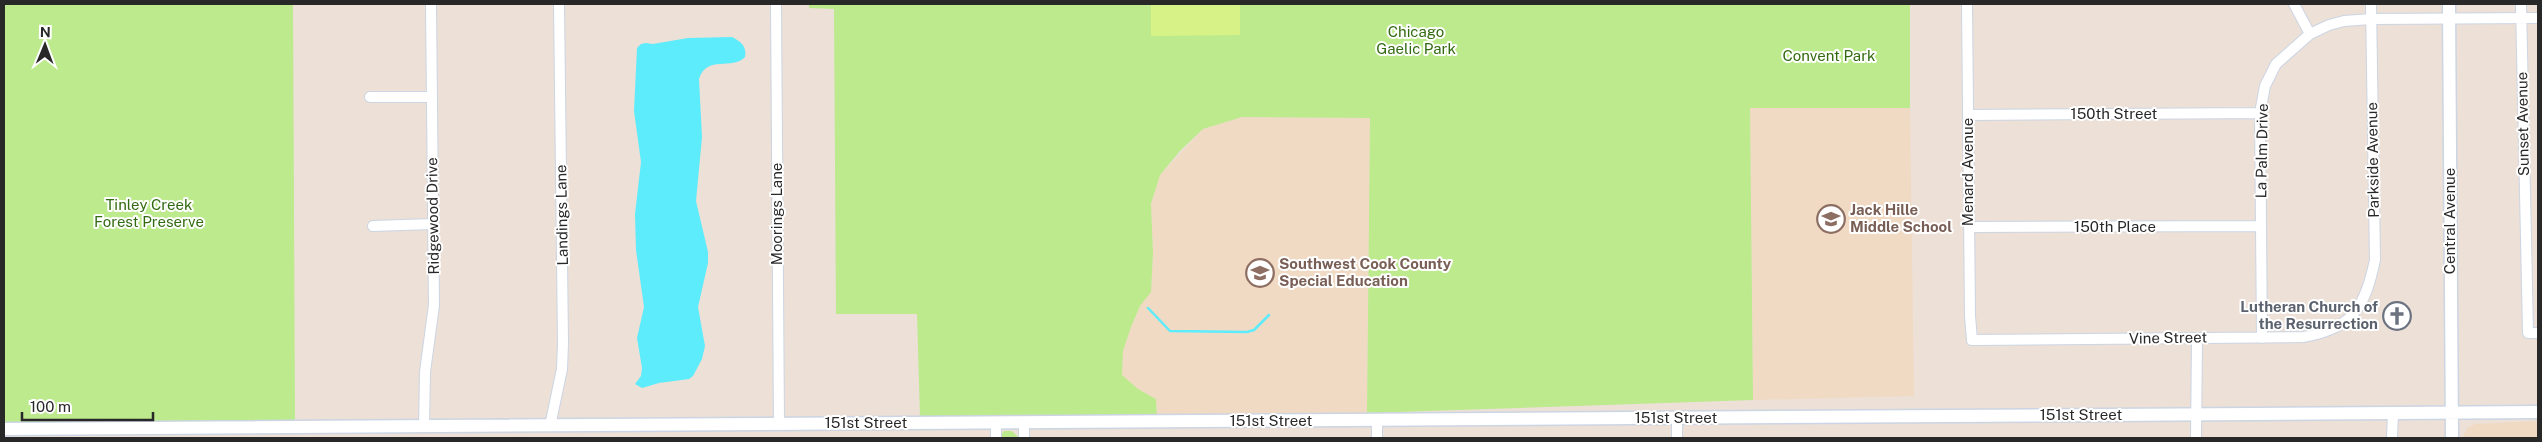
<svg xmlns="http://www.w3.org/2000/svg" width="2542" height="442" viewBox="0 0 2542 442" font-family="'Public Sans',sans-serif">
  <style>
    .education { fill: #f0dac4 }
    .green { fill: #bcea8d }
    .pitch { fill: #d7f387 }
    .water { fill: #5decfb }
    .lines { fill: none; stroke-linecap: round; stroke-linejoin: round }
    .stream { stroke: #5decfb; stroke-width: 2.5 }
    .minor-casing { stroke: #ccd5e3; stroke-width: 12 }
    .tertiary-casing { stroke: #ccd5e3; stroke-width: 15 }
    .minor { stroke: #fff; stroke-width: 10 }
    .tertiary { stroke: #fff; stroke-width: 12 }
    .labels { text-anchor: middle; stroke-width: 4; stroke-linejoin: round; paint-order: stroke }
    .park-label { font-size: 15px; fill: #336b11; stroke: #fff }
    .street-label { font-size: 15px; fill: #282828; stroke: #fff }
    .education-label { font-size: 15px; font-weight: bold; fill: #785e54; stroke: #fff; text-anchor: start }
    .worship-label { font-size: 15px; font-weight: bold; fill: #5b616d; stroke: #fff; text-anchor: end }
  </style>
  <rect width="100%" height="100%" fill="#ece0d7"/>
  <path class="education" d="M1750 108H1910L1914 396 1753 400Z
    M1242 117 1370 118 1367 413 1157 418 1156 399 1138 389 1122 375 1123 351 1131 327 1140 306 1151 292 1153 253 1151 205 1160 175 1203 129Z
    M2538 421V438H2462L2467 428 2475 424Z"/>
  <path class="green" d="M4 4H293L295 422 4 424Z
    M809 4H1910V108H1750L1753 400 1367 413 1370 118 1242 117 1203 129 1180 151 1160 175 1151 204 1153 253 1151 292 1140 306 1131 327 1123 351 1122 375 1138 389 1156 399 1157 418 920 417 917 314H836L834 9 809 8Z
    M1004 431H1012L1019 438H999Z"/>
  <path class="pitch" d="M1151 4H1240V35L1151 36Z"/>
  <path class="water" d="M732 37C741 42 747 46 745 57 732 71 707 54 699 79L702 137 696 201 708 252V263L698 307 705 346 702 359 693 376 689 379 659 383 642 388 635 384 641 376 642 368 637 338 644 307 636 250 635 214 641 162 634 111 637 48 641 44 646 43 653 44 688 38Z"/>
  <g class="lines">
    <path class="stream" d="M1148 308 1170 331 1247 332 1254 330 1269 315"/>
    <defs>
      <path id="minor" d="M776 4 779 424
        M1967 4 1970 316 1972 340 2303 337C2353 329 2365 307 2375 260L2371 4
        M2294 4 2310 34
        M2521 4 2528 333H2538
        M370 97H432
        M1968 115 2260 113
        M373 226 432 224
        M1969 227 2261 226
        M2262 338 2260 113 2265 86 2276 64 2310 34 2329 25 2344 21 2371 19 2538 18
        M1677 418V438
        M1377 420V438
        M1024 422V438
        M996 423V438
        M550 426 562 369 563 343 559 4
        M424 427 425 372 434 305 431 4
        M2196 438 2197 338
        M2392 438 2393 413"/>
      <path id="tertiary" d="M2449 4 2452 438
        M4 429 2538 412"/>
    </defs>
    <use href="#minor" class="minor-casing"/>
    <use href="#tertiary" class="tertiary-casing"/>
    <use href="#minor" class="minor"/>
    <use href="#tertiary" class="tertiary"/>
  </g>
  <defs>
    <symbol id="school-ring" viewBox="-11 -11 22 22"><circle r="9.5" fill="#fff" stroke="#8d6e63" stroke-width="1.5"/><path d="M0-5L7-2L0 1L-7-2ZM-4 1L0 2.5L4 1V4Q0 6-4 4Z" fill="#8d6e63"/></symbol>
    <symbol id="church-ring" viewBox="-11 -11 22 22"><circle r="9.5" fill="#fff" stroke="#6b7280" stroke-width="1.5"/><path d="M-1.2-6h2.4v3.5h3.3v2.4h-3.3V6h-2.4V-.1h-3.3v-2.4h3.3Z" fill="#6b7280"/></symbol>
  </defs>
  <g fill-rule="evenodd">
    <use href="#school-ring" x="1815" y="203" width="32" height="32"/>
    <use href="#school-ring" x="1244" y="257" width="32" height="32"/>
    <use href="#church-ring" x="2381" y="300" width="32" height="32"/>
  </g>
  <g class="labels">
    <g class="park-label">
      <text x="1416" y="37">Chicago<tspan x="1416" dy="17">Gaelic Park</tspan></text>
      <text x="1829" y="61">Convent Park</text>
      <text x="149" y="210">Tinley Creek<tspan x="149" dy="17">Forest Preserve</tspan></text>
    </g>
    <g class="street-label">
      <text x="2114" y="119">150th Street</text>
      <text transform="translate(2523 124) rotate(-91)" y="5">Sunset Avenue</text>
      <text transform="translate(2262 151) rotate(-89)" y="5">La Palm Drive</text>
      <text transform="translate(2373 160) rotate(-91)" y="5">Parkside Avenue</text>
      <text transform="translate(1968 172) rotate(-90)" y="5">Menard Avenue</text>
      <text transform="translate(777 214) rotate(-90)" y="5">Moorings Lane</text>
      <text transform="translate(562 215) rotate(-91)" y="5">Landings Lane</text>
      <text transform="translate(433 216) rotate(-91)" y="5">Ridgewood Drive</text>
      <text transform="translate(2450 221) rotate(-90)" y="5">Central Avenue</text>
      <text x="2115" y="232">150th Place</text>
      <text transform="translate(2168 338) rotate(-1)" y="5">Vine Street</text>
      <text x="2081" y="420">151st Street</text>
      <text x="1676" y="423">151st Street</text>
      <text x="1271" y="426">151st Street</text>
      <text x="866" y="428">151st Street</text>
    </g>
    <g class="education-label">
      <text x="1850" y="215">Jack Hille<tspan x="1850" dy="17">Middle School</tspan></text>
      <text x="1279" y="269">Southwest Cook County<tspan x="1279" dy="17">Special Education</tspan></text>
    </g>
    <g class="worship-label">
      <text x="2378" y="312">Lutheran Church of<tspan x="2378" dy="17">the Resurrection</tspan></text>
    </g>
  </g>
  <rect width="2542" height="442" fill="none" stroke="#282828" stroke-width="10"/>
  <g transform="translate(45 45) rotate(1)" stroke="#ffffff" stroke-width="4" paint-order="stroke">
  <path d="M0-4L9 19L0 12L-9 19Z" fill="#282828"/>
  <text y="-8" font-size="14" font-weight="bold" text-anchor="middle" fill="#282828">N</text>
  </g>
  <path d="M22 412v8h131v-8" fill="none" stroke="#282828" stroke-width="2.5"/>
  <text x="30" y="412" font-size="15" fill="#282828" stroke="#ffffff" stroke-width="4" paint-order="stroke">100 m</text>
</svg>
